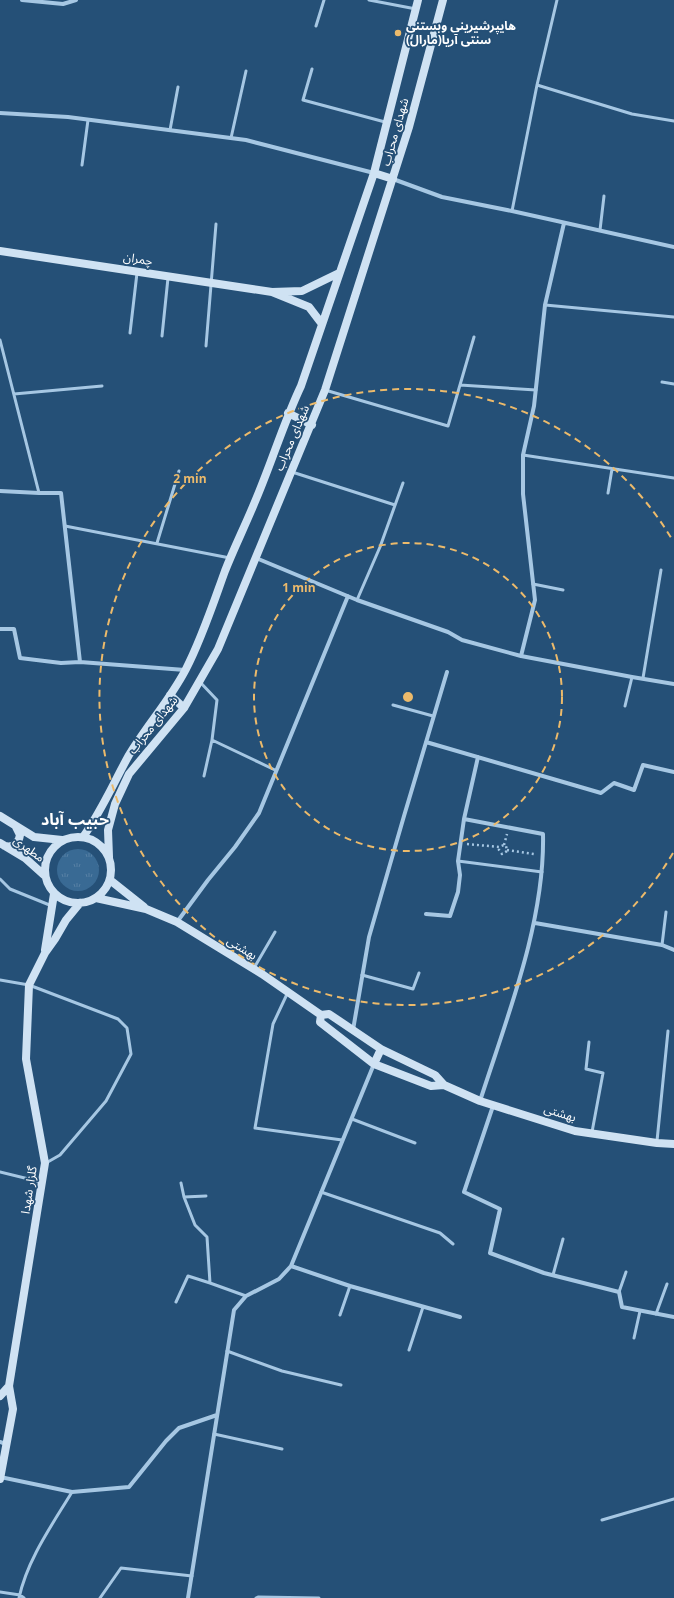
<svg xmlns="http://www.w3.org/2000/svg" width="674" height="1598" viewBox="0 0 674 1598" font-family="'Open Sans','Noto Sans Arabic',sans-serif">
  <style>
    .grass { fill: url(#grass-tufts) }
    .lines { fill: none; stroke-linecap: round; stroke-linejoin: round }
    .path { stroke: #a6c7e3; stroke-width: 2.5; stroke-dasharray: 2 3; stroke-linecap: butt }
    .lane { stroke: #a6c7e3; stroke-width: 3 }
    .street { stroke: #a6c7e3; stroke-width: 4 }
    .secondary { stroke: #cfe2f3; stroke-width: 8 }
    .ring { fill: none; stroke: #ecba6b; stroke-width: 2; stroke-dasharray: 7 5 }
    .poi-dot { fill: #ecba6b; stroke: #255077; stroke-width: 1.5 }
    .labels { text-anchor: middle; stroke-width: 3.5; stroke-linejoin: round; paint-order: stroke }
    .poi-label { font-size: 12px; font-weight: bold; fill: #fff; stroke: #255077; text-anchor: start }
    .street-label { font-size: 12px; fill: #fff; stroke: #255077 }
    .district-label { font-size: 16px; font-weight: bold; fill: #fff; stroke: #255077 }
    .centre { fill: #ecba6b; stroke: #255077; stroke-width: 2 }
    .ring-label { font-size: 12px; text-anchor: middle; font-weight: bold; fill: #ecba6b; stroke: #255077; stroke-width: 3.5; stroke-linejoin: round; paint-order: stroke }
  </style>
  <defs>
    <pattern id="grass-tufts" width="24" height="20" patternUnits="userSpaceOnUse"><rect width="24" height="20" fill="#396a94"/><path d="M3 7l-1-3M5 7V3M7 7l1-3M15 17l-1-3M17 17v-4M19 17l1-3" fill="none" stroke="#5780a4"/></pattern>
  </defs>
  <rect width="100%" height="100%" fill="#255077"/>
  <path class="grass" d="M57 870a21 21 0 1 1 42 0a21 21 0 1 1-42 0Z"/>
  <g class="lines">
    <path class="path" d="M467 844 499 847 504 845 506 846 507 851 502 854 499 850V847
      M504 845 507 834
      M507 850 534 854"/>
    <path class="lane" d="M369 0 416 9
      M316 26 324 0
      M312 69 303 100 385 122
      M537 85 632 114 674 121
      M170 130 178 87
      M231 138 246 71
      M82 165 88 120
      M512 211 537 85 557 0
      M600 230 604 196
      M545 305 674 317
      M130 333 137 273
      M162 336 168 278
      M0 340 39 493
      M206 346 216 224
      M662 382 674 384
      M460 385 536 390
      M325 390 448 426 474 337
      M14 394 102 386
      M523 455 674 478
      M292 472 395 505
      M608 493 612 469
      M65 526 230 558
      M157 543 179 471
      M533 584 563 590
      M357 600 380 547 403 483
      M643 678 661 570
      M200 682 217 700 212 740 204 776
      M393 705 433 716
      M625 706 632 677
      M212 740 275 770
      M458 861 542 872
      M0 879 10 889 52 906
      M662 945 666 912
      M254 968 275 932
      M362 975 413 989 419 973
      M0 980 29 985 118 1019 127 1028 131 1054 106 1101 60 1155 46 1163
      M288 992 273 1024 255 1128 342 1140
      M589 1042 586 1069 603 1073 592 1132
      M352 1119 415 1143
      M657 1141 668 1031
      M0 1172 41 1182
      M181 1183 184 1197 195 1225 207 1237 210 1283 246 1296
      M321 1192 440 1233 453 1244
      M184 1197 206 1196
      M553 1275 563 1239
      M619 1292 626 1272
      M176 1302 188 1276 210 1283
      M656 1314 667 1284
      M340 1315 350 1286
      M634 1338 640 1311
      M409 1350 423 1307
      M227 1351 282 1371 341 1385
      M214 1434 282 1449
      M602 1520 674 1499
      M0 1592 20 1595 24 1598
      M19 1598C27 1560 52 1525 72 1492
      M100 1598 121 1568 192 1576
      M256 1598 258 1597 319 1598"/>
    <path class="street" d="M22 0 63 4 76 0
      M0 113 68 117 246 140 374 173
      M393 179 442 197 512 211 674 247
      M0 491 39 493H61L80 662
      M256 558 357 600 448 632 462 640 521 656 632 677 674 684
      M0 629H14L20 658 61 663 80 662 185 670
      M521 656 535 600 523 494V455L534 406 545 305 564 223
      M426 742 601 793 614 783 634 790 643 765 674 772
      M464 819 543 834C545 922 507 1017 480 1101
      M426 914 450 916 458 892 460 875 458 861 464 819 478 757
      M177 922 208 880 235 847 259 813 348 596
      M535 923 662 945 674 950
      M353 1030 369 937 404 816 447 672
      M493 1106 464 1192 500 1209 490 1253 544 1273 619 1292 622 1307 674 1317
      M291 1266 350 1286 460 1317
      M0 1442 6 1444
      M0 1477 72 1492 129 1487 166 1441 179 1428 217 1415
      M188 1598 234 1310 246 1296 279 1279 291 1266 374 1064"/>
    <path class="secondary" d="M374 173 393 179
      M0 251 272 292
      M322 324 309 307 272 292 302 291 339 273
      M288 413 312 425
      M170 695 184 708
      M0 816 34 837 62 840
      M45 870a33 33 0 1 1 66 0a33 33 0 1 1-66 0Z
      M83 837C101 812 114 782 129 755 147 725 170 700 186 669 202 638 213 604 225 571 234 548 245 526 254 504 271 465 283 424 301 386L374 173 418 0
      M0 843 25 858 44 875
      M5 846C13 848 19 843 20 835L16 827
      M109 857 108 830 115 804 129 774 184 708 218 649 325 390 409 127 443 0
      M110 880 144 907
      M96 898 146 909 177 922 262 974 321 1015 329 1014 381 1049 435 1075 444 1085 480 1101 575 1131 657 1143 674 1144
      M45 950 54 894
      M321 1015 320 1022 374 1064 431 1086 444 1085
      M374 1064 381 1049
      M0 1396 9 1386
      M0 1479 13 1409 9 1386 45 1163 26 1059 29 985 45 953 55 939 66 920 80 903"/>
  </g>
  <g class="ring">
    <circle cx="408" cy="697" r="154"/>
    <path d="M673 853A308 308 0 1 1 673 541"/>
  </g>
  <circle class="poi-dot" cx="398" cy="33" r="4"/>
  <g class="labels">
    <g class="poi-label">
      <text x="406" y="30">هایپرشیرینی وبستنی<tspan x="406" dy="14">سنتی آریا(مارال)</tspan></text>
    </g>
    <g class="street-label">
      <text transform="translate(395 132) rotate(-74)" y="4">شهدای محراب</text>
      <text transform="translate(138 259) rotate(9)" y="4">چمران</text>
      <text transform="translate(292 438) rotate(-67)" y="4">شهدای محراب</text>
      <text transform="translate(153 725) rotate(-51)" y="4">شهدای محراب</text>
      <text transform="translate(29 849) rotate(36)" y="4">مطهری</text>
      <text transform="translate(242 948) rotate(32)" y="4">بهشتی</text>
      <text transform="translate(560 1113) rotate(17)" y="4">بهشتی</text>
      <text transform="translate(29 1190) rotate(-81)" y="4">گلزار شهدا</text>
    </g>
    <g class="district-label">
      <text x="75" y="825">حبیب آباد</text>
    </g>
  </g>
  <circle cx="408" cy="697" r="6" class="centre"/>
  <g class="ring-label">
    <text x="190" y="483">2 min</text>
    <text x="299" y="592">1 min</text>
  </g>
</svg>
